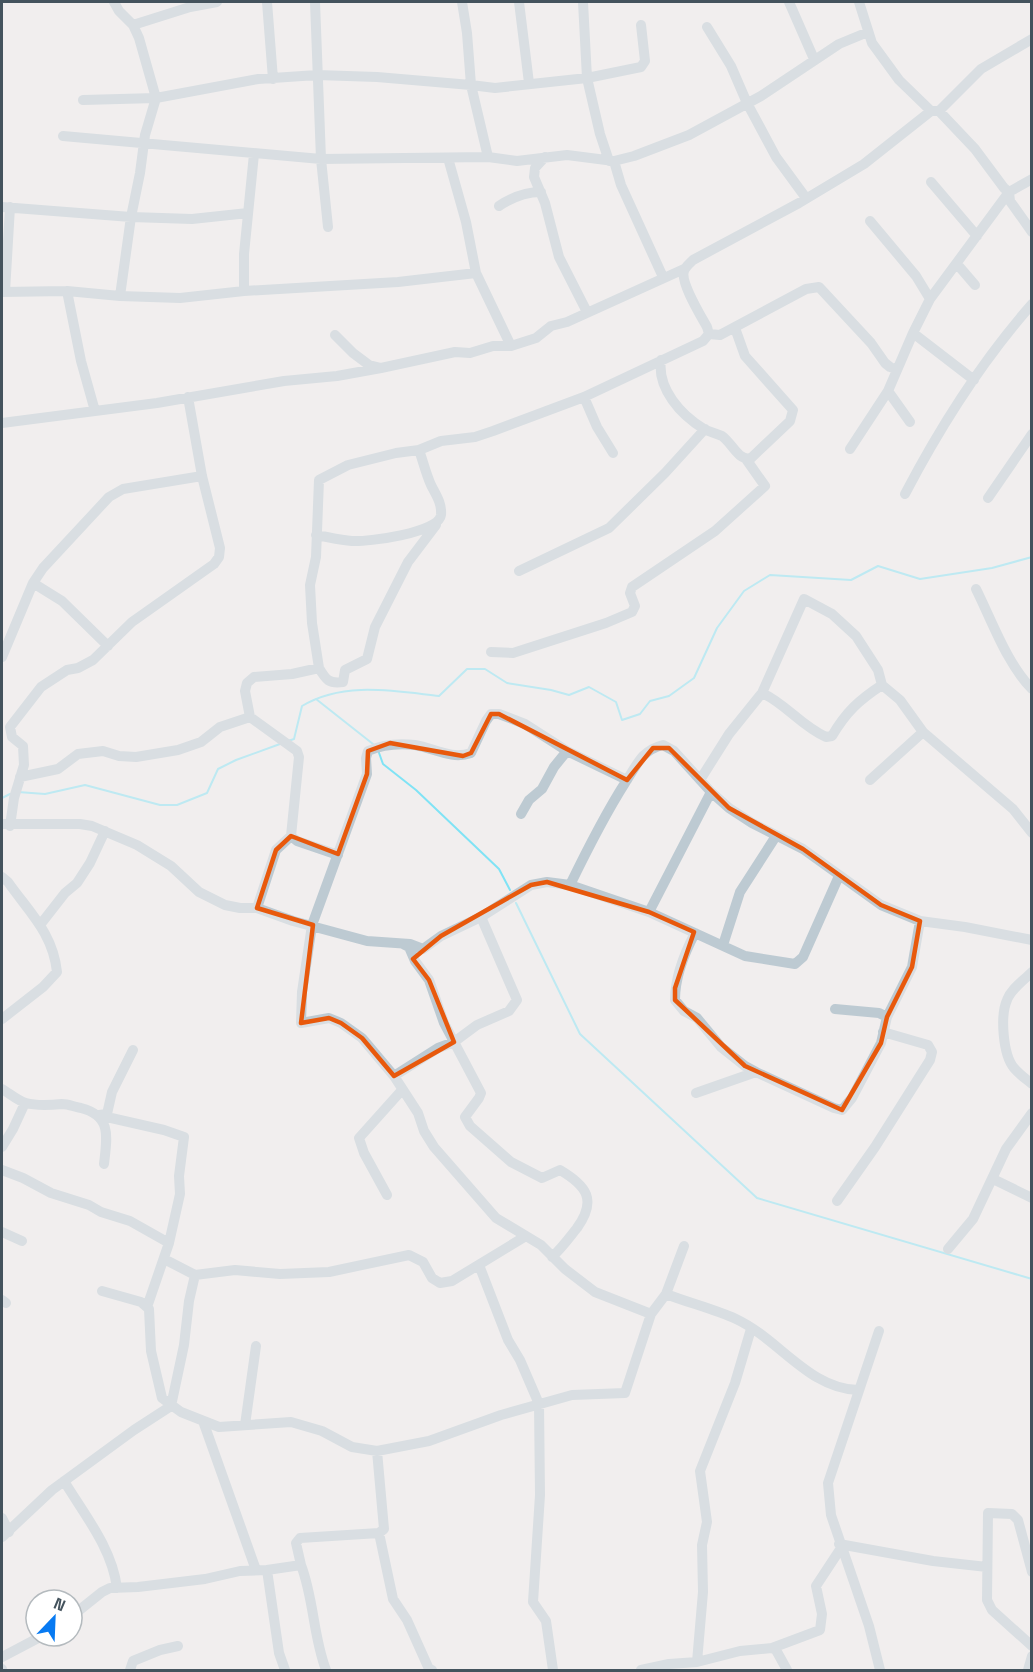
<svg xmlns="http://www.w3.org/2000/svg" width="1033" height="1672" viewBox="0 0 1033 1672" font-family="'Space Grotesk',sans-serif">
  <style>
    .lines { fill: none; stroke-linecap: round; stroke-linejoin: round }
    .stream { stroke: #80e3f5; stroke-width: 2 }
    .minor { stroke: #bdcad2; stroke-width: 10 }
    .marked { fill: none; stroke: #e8590c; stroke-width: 4.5; stroke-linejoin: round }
  </style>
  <rect width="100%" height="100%" fill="#f1eeee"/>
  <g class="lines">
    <path class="stream" d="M316 699 373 744
      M288 741 294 739 302 706C343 681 394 691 439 696L467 669H485L507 683 551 690 569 695 589 687 616 702 622 720 640 714 650 701 669 696 694 678 717 628 744 591 770 575 851 580 878 566 920 579 992 568 1032 557
      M378 750 383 764 416 790 499 869 510 890
      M18 792 45 794 85 785 160 805H177L207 793 218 769 236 760 280 744
      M2 798 10 794
      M516 903 580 1034 757 1198 1032 1279"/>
    <path class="minor" d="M114 2 119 11 133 25 139 38 156 98 145 135 140 173 131 217 192 219 248 213
      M267 2 273 79
      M315 2 321 159 328 227
      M462 2 467 33 471 85 495 88 587 78 641 67 645 61 641 25
      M519 2 529 83
      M583 2 587 78 600 134 609 161
      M789 2 814 59
      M859 2 872 43 899 80 931 111
      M133 25 190 7 217 2
      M707 27 731 66 747 103 776 157 806 198
      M83 100 156 98 258 79 317 75 377 77 471 85 488 157
      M939 111 981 69 1032 39
      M63 136 321 159 488 157 517 161 567 155 614 161 634 156 689 135 761 96 839 44 868 32
      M545 157 535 168 534 177 545 203 559 257 587 312
      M448 158 466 222 476 273 511 346
      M614 161 621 185 663 277
      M931 182 977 236
      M1009 192 1010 201 1032 232
      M499 206C511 198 527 192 541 192
      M2 207 131 217 120 296
      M870 221 916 276 930 299
      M957 264 975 285
      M67 291 81 361 95 411
      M244 291V254L254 154
      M2 292 67 291 120 296 180 298 244 291 398 282 476 273
      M5 292 10 207
      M913 333 974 380
      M709 334 720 335 806 289 819 287 871 343 885 363 890 367 897 370
      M335 335 353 353 369 365 381 368 455 352 470 353 493 346H511L536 338 551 326 567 322 684 269
      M661 360C657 389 681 415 704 429 709 432 716 433 722 436 732 443 737 459 750 459L790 421 793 410 745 356 735 328
      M584 397 597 427 613 453
      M910 422 888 391 913 333 930 299 1009 192
      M2 423 157 403 284 381 337 376 381 368
      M850 449 888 391
      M905 494C940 427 982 361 1032 304
      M988 498 1032 434
      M316 535C328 537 340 540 352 541 368 542 439 533 441 515 442 503 436 495 431 485 426 474 423 461 419 450
      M519 571 609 528 665 473 705 429
      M33 583 62 601 108 646
      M976 589C992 621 1007 664 1032 689
      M491 652 513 653 606 623 632 612 635 606 630 593 632 587 715 531 765 486 746 459
      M2 657 33 583 43 568 109 497 123 489 202 476
      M319 668C326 680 329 684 343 682L345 670 367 659 375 627 408 562 436 525
      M762 693C785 703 801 726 826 737L832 736C846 712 859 700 882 685
      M567 751 525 724 499 714H491L486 721 471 753C451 760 434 748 415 745 398 743 384 744 368 751L366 758 367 774 312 925 302 992 301 1023 329 1018 341 1023 362 1038 394 1076 418 1113 424 1131 434 1147 496 1218 541 1245 565 1269 595 1292 651 1314
      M20 777 58 769 78 754 103 751 119 756 136 757 178 750 201 742 220 727 250 717
      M700 780 729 734 762 693 804 599 832 614 856 636 878 670 882 685 900 700 923 732 1013 809 1032 833
      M870 780 923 732
      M521 814 529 800 542 789 554 767 567 751 627 780
      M2 824H80L92 826 137 845 171 866 199 892 225 905 240 908H257L293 921 367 941 410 944 423 949 441 936 481 917 531 885 547 882 570 885C587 850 604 816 625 783 631 774 636 764 643 756 649 750 655 747 663 745L674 751 711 792 729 808 752 823 803 849 881 905 920 921 965 927 1032 940
      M10 826 14 798 24 765 23 746 12 737 10 727 41 687 67 670 78 668 93 660 132 622 214 564 219 557 220 548 202 476 188 397
      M291 836 297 841 338 855
      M2 877 8 882C29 912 53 933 57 972L43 987 2 1019
      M570 885 649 912 745 956 795 964 803 957 839 876
      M257 908 276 850 291 836 299 757 297 751 250 717 245 691 247 683 254 677 292 674 319 668 312 623 310 585 316 557 319 480 348 465 396 453 419 450 441 441 475 437 493 431 584 397 703 341 709 334 707 327C701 316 680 282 684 271 685 267 690 263 693 260L799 203 864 164 931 111H939L975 149 1004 188 1009 192 1032 179
      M649 912 711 792
      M40 925 65 893 77 883 90 863 105 831
      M695 933C684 954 675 976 675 1000L684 1011 697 1018 721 1047 745 1066 756 1072
      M403 944 409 947 415 961 429 980 444 1023 481 1093 479 1098 465 1117 470 1126 511 1162 542 1178 560 1170C587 1186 597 1200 577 1228 569 1238 562 1248 552 1257
      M723 945 740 892 776 836
      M1032 972C1023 981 1011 989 1007 1000 1000 1016 1003 1055 1014 1068 1019 1074 1026 1079 1032 1084
      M835 1009 879 1013 887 1017
      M394 1076 438 1048 454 1042 477 1025 509 1011 517 1000 481 917
      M2 1089C9 1093 18 1101 26 1103 37 1106 51 1105 62 1104 68 1104 75 1107 81 1108 112 1116 107 1137 104 1164
      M696 1093 756 1072 834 1108 842 1110 852 1098 881 1043 887 1017 912 967 920 921
      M98 1115 164 1130 184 1137 179 1176 180 1194 169 1243
      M99 1115 107 1114 112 1092 133 1050
      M2 1147 13 1129 25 1103
      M2 1170 23 1178 51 1193 89 1205 101 1212 130 1221 169 1243 147 1307
      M993 1179 1032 1198
      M387 1195 364 1153 359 1138 402 1090
      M837 1201 875 1147 930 1060 932 1052 928 1045 883 1032
      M2 1232 22 1241
      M948 1249 973 1219 1006 1149 1032 1113
      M164 1259 195 1275
      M479 1265 508 1340 520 1360 539 1404 540 1495 533 1602 546 1621 553 1670
      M102 1291 141 1302 149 1309 151 1351 162 1398 181 1412 219 1427 291 1422 322 1431 352 1447 377 1451 429 1441 501 1415 572 1395 625 1393 651 1314 666 1294 684 1246
      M666 1294C689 1303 714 1309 736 1319 779 1339 809 1389 858 1390
      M2 1300 6 1303
      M879 1331 828 1483 831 1515 869 1626 880 1670
      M203 1421 256 1570
      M245 1425 256 1346
      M64 1481C84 1514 112 1548 117 1588
      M2 1518 9 1532
      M379 1533 393 1599 407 1620 429 1669 432 1670
      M2 1537 52 1490 134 1430 171 1406 184 1345 189 1301 195 1275 235 1270 280 1274 329 1272 409 1255 423 1262 432 1278 440 1283 452 1281 526 1236
      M839 1544 933 1561 987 1567
      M301 1565C314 1599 313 1636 326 1670
      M267 1570 301 1565 296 1543 300 1538 379 1533 384 1529 377 1451
      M1032 1572 1018 1520 1012 1514 988 1513 987 1600 992 1610 1032 1646
      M72 1616 102 1592 110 1588 138 1587 205 1579 240 1571 267 1570 279 1653 285 1670
      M772 1648 820 1630 822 1614 816 1586 841 1548
      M2 1657 42 1636
      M697 1662 703 1592 702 1545 707 1522 700 1471 735 1383 751 1329
      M2 1669V1670
      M130 1670 133 1661 160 1650 178 1646
      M641 1670 669 1664 697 1662 740 1651 772 1648 776 1650 787 1670
      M1028 1670 1032 1656"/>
  </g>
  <path d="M0 0H1033V1672H0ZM491 714H499L627 780 653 748H669L729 808 803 849 881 905 920 921 912 967 887 1017 881 1043 842 1110 745 1066 675 1000V988L694 932 649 912 547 882 531 885 441 936 413 959 429 980 454 1042 394 1076 362 1038 341 1023 329 1018 301 1023 313 925 257 908 276 850 291 836 338 854 367 774 368 751 390 743 463 756 471 753Z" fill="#f1eeee" fill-opacity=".55" fill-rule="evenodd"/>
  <path class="marked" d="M491 714H499L627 780 653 748H669L729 808 803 849 881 905 920 921 912 967 887 1017 881 1043 842 1110 745 1066 675 1000V988L694 932 649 912 547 882 531 885 441 936 413 959 429 980 454 1042 394 1076 362 1038 341 1023 329 1018 301 1023 313 925 257 908 276 850 291 836 338 854 367 774 368 751 390 743 463 756 471 753Z"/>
  <rect width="1033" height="1672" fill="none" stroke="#44535d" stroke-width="6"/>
  <g transform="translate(54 1618) rotate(23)"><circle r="28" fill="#ffffff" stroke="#b4babe" stroke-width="1.5"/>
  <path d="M0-4.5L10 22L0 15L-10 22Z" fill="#077af2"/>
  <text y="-9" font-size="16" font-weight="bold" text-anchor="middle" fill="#44535d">N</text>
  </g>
</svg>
